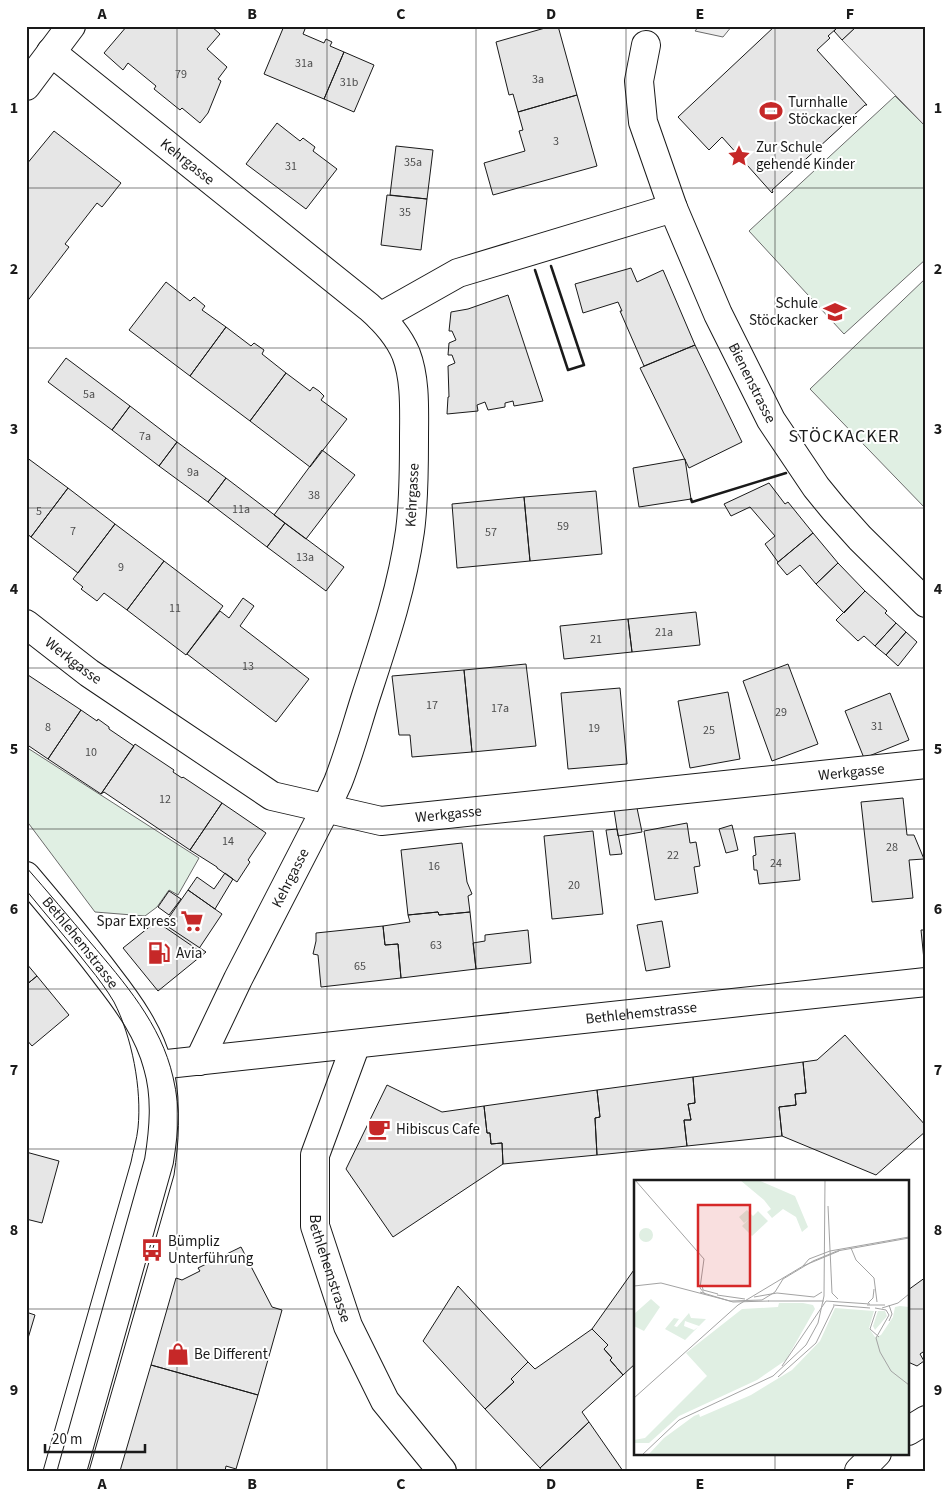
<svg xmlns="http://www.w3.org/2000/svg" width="952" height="1497" viewBox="0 0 952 1497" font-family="'Source Sans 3',sans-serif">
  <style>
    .green { fill: #e0efe3; stroke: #6a6a6a }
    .parking { fill: #ededed; stroke: #6a6a6a }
    .building { fill: #e6e6e6; stroke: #1a1a1a }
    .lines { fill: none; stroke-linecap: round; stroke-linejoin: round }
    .minor-casing { stroke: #1a1a1a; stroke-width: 30 }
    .tertiary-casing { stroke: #1a1a1a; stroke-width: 30 }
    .minor { stroke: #fff; stroke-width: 28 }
    .tertiary { stroke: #fff; stroke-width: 28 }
    .tram { stroke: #1a1a1a; stroke-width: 1 }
    .wall { stroke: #1a1a1a; stroke-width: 2.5 }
    .grid { fill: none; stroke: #1a1a1a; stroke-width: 1; stroke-opacity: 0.55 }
    .labels { text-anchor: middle; stroke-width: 4; stroke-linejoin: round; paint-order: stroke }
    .number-label { font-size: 12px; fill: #4d4d4d }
    .poi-label { font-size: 15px; fill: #1a1a1a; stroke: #fff; text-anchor: start }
    .street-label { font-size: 15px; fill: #1a1a1a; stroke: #fff }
    .quarter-label { font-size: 18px; letter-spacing: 1px; fill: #1a1a1a; stroke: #fff }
    .inset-road { fill: none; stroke: #a3a3a3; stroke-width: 1 }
    .view { fill: #d62828; fill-opacity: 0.15; stroke: #d62828; stroke-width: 2.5 }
    .inset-edge { fill: none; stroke: #1a1a1a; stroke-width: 2.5 }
    .neatline { fill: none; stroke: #1a1a1a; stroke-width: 2 }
    .grid-label { font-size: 16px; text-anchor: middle; font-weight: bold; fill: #1a1a1a }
  </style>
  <rect width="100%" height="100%" fill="#fff"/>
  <path class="green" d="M895 96 926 127V259L844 334 749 231Z
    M926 278V509L810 389Z
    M26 747 199 858 178 895 169 890 157 907 145 916 95 912 26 820V793L28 791 26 789Z"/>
  <path class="parking" d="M699 26H732L723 37 695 31Z
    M857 26H917L926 29V127L842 40Z"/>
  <path class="building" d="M127 26H211L220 34 207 49 227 67 218 79 221 81 208 113 200 123 182 108 180 110 154 89 156 86 128 63 123 70 104 53Z
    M284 26H300L305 29 303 34 324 43 326 39 332 42 330 46 344 52 324 99 264 74Z
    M552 26H558L577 95 518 112 513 94 509 95 496 42Z
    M775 26H836L837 28 828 36 830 38 817 50 867 105H865L772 190 773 192 772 193 722 137 709 150 678 117Z
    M836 26H857L842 40 834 31 837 28Z
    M344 52 374 65 354 112 324 99Z
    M577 95 597 166 493 195 484 163 525 151 519 131 523 130 518 112Z
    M277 123 300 141 303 138 315 147 313 151 337 169 306 209 246 164Z
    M54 131 121 183 102 207 97 203 65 244 69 247 26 303V165Z
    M396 146 433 150 427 199 390 195Z
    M387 195 427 199 421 250 381 245Z
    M631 268 637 282 663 270 695 345 644 366 620 311H622L618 302 583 313 575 284Z
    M166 282 190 301 194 297 199 301 205 306 202 310 226 327 190 376 129 330Z
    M508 295 543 401 514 406 513 401 505 403V407L488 410 485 402 477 405 478 411 447 414 448 397H449L448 366 455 363 452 355H448L449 343 456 340 452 331H449L451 312 468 309Z
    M226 327 251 346 254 343 264 350 262 354 286 373 250 421 190 376Z
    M695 345 742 442 689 468 640 368Z
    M66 358 130 406 112 430 48 382Z
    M286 373 310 391 313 387 319 391 324 396 321 400 347 419 310 467 250 421Z
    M130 406 177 442 159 466 112 430Z
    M177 442 226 478 208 502 159 466Z
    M322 450 355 475 306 539 274 515Z
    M26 457 68 488 31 537 26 533Z
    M685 459 691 499 639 507 633 468Z
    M226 478 285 523 267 547 208 502Z
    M769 483 785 504 788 502 813 533 778 562 765 544 775 536 750 507 731 516 724 504Z
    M68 488 115 524 78 573 31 537Z
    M596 491 602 554 530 561 524 497Z
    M524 497 530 561 457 568 452 504Z
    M285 523 344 567 326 591 267 547Z
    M115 524 164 561 127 610 104 593 97 601 81 589 83 587 73 579Z
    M813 533 838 563 816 584 800 565 787 575 777 563Z
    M164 561 223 606 186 655 127 610Z
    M838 563 865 591 844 613 816 584Z
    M865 591 887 611 885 613 896 623 875 646 864 636 858 641 836 620Z
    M243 598 254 606 240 626 309 679 276 722 187 654 220 611 229 618Z
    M696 612 700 645 632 652 628 619Z
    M628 619 632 652 564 659 560 626Z
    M896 623 906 632 886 655 875 646Z
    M906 632 917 642 898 666 886 655Z
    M526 664 536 746 472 752 464 670Z
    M788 664 818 744 772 761 743 681Z
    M464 670 472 752 412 757 410 735H399L392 676Z
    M28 675 81 710 48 759 26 744V678Z
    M620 688 627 764 568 769 561 693Z
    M728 692 740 759 690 768 678 701Z
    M890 693 909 740 864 758 845 711Z
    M81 710 97 721 98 719 109 727V729L134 746 101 794 48 759Z
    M135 744 174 770 173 772 182 778 183 777 222 803 190 850 104 792 101 794Z
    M903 798 907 835H914L924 859 909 860 913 898 872 902 861 802Z
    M222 803 266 833 248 860 250 862 237 882 217 868V867L190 850Z
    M637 808 642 832 618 836 614 810Z
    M687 823 690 843 696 842 700 866 694 867 698 893 655 900 644 831Z
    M732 825 738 850 726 853 719 829Z
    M617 829 622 854 610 855 606 830Z
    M593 831 603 914 552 919 544 836Z
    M795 833 800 880 759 884 757 870H754L753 856 756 855 754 837Z
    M462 843 467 882 472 894 468 896 470 912 439 915 438 912 408 915 401 850Z
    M225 873 233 879 215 909 188 890 197 877 214 889Z
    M188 890 222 914 198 950 163 926Z
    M169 891 181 899 169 915 158 907Z
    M438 912 439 915 470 912 476 969 401 978 398 944 385 945 383 926 410 922 408 915Z
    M158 920 206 952 158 991 123 948Z
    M662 921 670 967 646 971 637 925Z
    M383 926 385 945 398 944 401 978 321 987 318 955 313 954 316 941V933Z
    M528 930 531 963 476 969 473 943 485 941V935Z
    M921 930H926V960H924Z
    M26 963 37 976 26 985Z
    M37 976 69 1015 32 1046 26 1039V985Z
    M845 1035 926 1126V1131L876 1175 782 1136 779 1107 796 1105 795 1094 806 1093 803 1062 817 1060Z
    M803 1062 806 1093 795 1094 796 1105 779 1107 782 1136 687 1146 684 1120H691L688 1104 695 1103 693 1077Z
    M693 1077 695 1103 688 1104 691 1120H684L687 1146 597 1155 595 1118 600 1117 597 1090Z
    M387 1085 442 1112 484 1106 487 1133H490L491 1144 502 1143 503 1164 393 1237 346 1169Z
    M597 1090 600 1117 595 1118 597 1155 503 1164 502 1143 491 1144 490 1133H487L484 1106Z
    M26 1152 59 1161 42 1223 26 1219Z
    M241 1247 272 1307 282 1310 258 1395 151 1365 176 1278 182 1280 200 1271 198 1268Z
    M636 1267V1363L623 1375 610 1360 612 1358 604 1349 608 1345 592 1329Z
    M926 1277V1350L920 1354 924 1361 917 1366 908 1362V1290Z
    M458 1286 528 1362 511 1379 514 1382 485 1409 423 1341Z
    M26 1312 35 1315 26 1345Z
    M592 1329 608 1345 604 1349 612 1358 610 1360 623 1375 582 1412 589 1422 540 1468 485 1409 514 1382 511 1379 528 1362 535 1369Z
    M151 1365 258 1395 236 1469 226 1466 225 1471H120Z
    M589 1422 623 1471H542L540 1468Z"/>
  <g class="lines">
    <defs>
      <g id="minor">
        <path id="s1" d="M646 45 639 81 643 122 673 208 718 314 771 420 816 487 834 509 860 538 926 603"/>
        <path id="s2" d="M51 52 369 307C384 320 398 335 406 354 416 380 414 412 414 440 414 470 414 501 410 531 402 588 384 641 366 696 357 724 349 754 338 782L326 808 238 979 199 1061"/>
        <path d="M26 86 71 26"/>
        <path d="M380 317 458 273 673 208"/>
        <path id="s3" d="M26 624 89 673 272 796 381 821 926 764"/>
        <path id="s4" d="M356 1044 315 1155V1226L348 1326 385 1401 442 1471"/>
        <path id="s5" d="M158 1065 926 982"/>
        <path d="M908 1431 926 1420"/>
        <path d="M859 1471 877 1453"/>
      </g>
      <g id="tertiary">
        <path id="s6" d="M26 876C54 909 82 942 108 977 129 1004 149 1032 158 1066 167 1097 164 1130 159 1161L72 1471"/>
      </g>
    </defs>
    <use href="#minor" class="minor-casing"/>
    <use href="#tertiary" class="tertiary-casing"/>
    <use href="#minor" class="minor"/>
    <use href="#tertiary" class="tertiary"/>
    <path class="tram" d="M26 867C48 892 69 917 90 942 124 982 161 1024 173 1077 181 1110 179 1141 174 1175L89 1471
      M26 890C47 916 69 941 89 967 98 978 107 990 114 1002 132 1037 142 1089 138 1128 137 1139 133 1151 131 1162L43 1471"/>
    <path class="wall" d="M535 270 568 370 584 365 551 266
      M691 499 692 502 786 473"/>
  </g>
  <path class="grid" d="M177 26V1471M327 26V1471M476 26V1471M626 26V1471M775 26V1181M26 188H926M26 348H926M26 508H926M26 668H926M26 829H926M26 989H926M26 1149H926M26 1309H636M908 1309H926M775 1453V1471"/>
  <defs>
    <symbol id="stadium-bare" viewBox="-9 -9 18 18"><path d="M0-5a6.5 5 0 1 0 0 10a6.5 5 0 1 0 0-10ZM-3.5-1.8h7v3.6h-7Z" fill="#c62828" stroke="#fff" stroke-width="2.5" paint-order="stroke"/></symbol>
    <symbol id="sight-bare" viewBox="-9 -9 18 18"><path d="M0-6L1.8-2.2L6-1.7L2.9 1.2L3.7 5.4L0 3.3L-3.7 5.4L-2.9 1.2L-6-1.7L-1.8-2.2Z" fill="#c62828" stroke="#fff" stroke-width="2.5" paint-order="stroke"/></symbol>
    <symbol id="school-bare" viewBox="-9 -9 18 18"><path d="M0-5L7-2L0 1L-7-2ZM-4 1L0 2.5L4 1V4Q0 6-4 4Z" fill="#c62828" stroke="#fff" stroke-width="2.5" paint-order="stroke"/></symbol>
    <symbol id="supermarket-bare" viewBox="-9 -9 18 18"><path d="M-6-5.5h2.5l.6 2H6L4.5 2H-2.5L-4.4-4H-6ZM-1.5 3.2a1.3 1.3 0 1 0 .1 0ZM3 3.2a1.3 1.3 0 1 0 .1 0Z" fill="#c62828" stroke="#fff" stroke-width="2.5" paint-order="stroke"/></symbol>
    <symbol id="fuel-bare" viewBox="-9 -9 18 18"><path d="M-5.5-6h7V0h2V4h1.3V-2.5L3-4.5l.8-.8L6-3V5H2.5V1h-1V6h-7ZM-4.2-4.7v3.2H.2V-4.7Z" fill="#c62828" stroke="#fff" stroke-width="2.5" paint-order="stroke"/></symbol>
    <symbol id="cafe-bare" viewBox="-9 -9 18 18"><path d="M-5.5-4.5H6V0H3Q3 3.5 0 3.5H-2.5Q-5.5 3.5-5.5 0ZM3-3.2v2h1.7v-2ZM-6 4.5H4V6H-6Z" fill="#c62828" stroke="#fff" stroke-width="2.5" paint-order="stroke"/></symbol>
    <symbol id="bus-bare" viewBox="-9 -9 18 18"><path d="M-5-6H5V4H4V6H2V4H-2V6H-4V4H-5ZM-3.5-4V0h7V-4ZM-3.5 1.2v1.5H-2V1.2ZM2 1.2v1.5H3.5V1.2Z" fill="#c62828" stroke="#fff" stroke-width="2.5" paint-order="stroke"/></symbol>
    <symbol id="shop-bare" viewBox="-9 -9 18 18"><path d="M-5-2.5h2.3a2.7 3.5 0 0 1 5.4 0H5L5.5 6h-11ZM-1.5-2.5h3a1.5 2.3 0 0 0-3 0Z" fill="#c62828" stroke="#fff" stroke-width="2.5" paint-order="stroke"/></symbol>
  </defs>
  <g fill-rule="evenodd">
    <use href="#stadium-bare" x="755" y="95" width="32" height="32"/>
    <use href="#sight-bare" x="723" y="140" width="32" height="32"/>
    <use href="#school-bare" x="819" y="296" width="32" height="32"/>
    <use href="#supermarket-bare" x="176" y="905" width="32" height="32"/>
    <use href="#fuel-bare" x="143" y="937" width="32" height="32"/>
    <use href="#cafe-bare" x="363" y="1113" width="32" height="32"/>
    <use href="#bus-bare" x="136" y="1234" width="32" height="32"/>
    <use href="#shop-bare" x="162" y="1338" width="32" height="32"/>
  </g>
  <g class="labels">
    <g class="number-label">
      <text x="304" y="67">31a</text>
      <text x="181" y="78">79</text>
      <text x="538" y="83">3a</text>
      <text x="349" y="86">31b</text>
      <text x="556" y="145">3</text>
      <text x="413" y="166">35a</text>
      <text x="291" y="170">31</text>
      <text x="405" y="216">35</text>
      <text x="89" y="398">5a</text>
      <text x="145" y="440">7a</text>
      <text x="193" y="476">9a</text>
      <text x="314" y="499">38</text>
      <text x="241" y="513">11a</text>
      <text x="39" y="515">5</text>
      <text x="563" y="530">59</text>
      <text x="73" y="535">7</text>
      <text x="491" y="536">57</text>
      <text x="305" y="561">13a</text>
      <text x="121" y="571">9</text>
      <text x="175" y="612">11</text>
      <text x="664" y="636">21a</text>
      <text x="596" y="643">21</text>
      <text x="248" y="670">13</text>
      <text x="432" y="709">17</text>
      <text x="500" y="712">17a</text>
      <text x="781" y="716">29</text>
      <text x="877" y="730">31</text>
      <text x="48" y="731">8</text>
      <text x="594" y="732">19</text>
      <text x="709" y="734">25</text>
      <text x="91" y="756">10</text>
      <text x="165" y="803">12</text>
      <text x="228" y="845">14</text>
      <text x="892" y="851">28</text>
      <text x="673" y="859">22</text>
      <text x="776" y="867">24</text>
      <text x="434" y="870">16</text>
      <text x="574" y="889">20</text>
      <text x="436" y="949">63</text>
      <text x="360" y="970">65</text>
    </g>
    <g class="poi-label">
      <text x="788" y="107">Turnhalle<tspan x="788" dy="17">Stöckacker</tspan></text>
      <text x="756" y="152">Zur Schule<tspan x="756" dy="17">gehende Kinder</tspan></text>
      <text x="818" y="308" text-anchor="end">Schule<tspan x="818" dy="17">Stöckacker</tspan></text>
      <text x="176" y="926" text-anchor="end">Spar Express</text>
      <text x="176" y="958">Avia</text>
      <text x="396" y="1134">Hibiscus Cafe</text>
      <text x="168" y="1246">Bümpliz<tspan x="168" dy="17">Unterführung</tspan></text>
      <text x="194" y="1359">Be Different</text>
    </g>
    <g class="street-label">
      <text dy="5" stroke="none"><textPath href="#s2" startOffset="175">Kehrgasse</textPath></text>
      <text dy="5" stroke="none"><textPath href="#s1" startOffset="361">Bienenstrasse</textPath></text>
      <text transform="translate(412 495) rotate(-87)" y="5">Kehrgasse</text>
      <text dy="5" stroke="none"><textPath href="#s3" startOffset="60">Werkgasse</textPath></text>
      <text dy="5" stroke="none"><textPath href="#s3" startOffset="885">Werkgasse</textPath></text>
      <text dy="5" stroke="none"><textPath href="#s3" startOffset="480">Werkgasse</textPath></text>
      <text transform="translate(290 878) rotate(-63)" y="5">Kehrgasse</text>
      <text dy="5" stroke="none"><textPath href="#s6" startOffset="86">Bethlehemstrasse</textPath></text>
      <text dy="5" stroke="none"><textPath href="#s5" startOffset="486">Bethlehemstrasse</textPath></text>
      <text dy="5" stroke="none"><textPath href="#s4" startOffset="234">Bethlehemstrasse</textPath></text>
    </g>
    <g class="quarter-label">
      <text x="844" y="442">STÖCKACKER</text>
    </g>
  </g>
  <g transform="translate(634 1180)">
    <rect width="275" height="275" fill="#fff"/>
    <path d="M106 0H124L161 16 174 47 168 52 162 37 149 29 138 38 133 32 137 29 130 20ZM113 30 119 36 124 31 134 41 118 56 108 46 115 39 110 43 105 37ZM5 55a7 7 0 1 1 14 0a7 7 0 1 1-14 0ZM17 119 26 127 10 151 0 146V134ZM145 123H169L179 125 181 129 152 180 123 200 45 236 15 263H0V260L11 258 73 196 52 173 108 129 144 127ZM266 126 275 127V275H14L30 258 60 236 65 234 66 237 117 215 158 190 186 161 201 128 240 131 235 148 241 157 247 155 259 137 261 127ZM244 131H251L253 136 241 150 239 146ZM55 133 57 138 72 139 65 146 51 141 50 146 60 150 64 147 51 160 31 149 40 138 45 139 40 146 43 147Z" fill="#e0efe3"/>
    <path class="inset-road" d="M1 0 70 79 66 108 71 114M194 26 198 113 204 119M217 68 222 80 240 98 243 122M169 86 175 79 196 71 275 57M68 105 69 110 84 114M0 106 27 103 96 121 128 120 141 112 149 99 179 81 203 71 275 58M66 112 99 122 135 121M83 115 111 119M120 117 143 113 180 117 188 112M134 121H190M234 123 239 118 240 109M199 125 236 128M233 125H251M241 128 252 130 255 135 242 158 246 172 257 191 275 205M248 128 264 123 275 114M242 131 236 149 245 157M255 141 258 134 255 125M148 186 192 121 236 124M144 197 182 163 200 126M0 218 104 125 169 86 205 71M8 275 45 240 139 196 172 165 184 143 190 116 191 0"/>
    <path class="view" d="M64 25H116V106H64Z"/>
    <rect width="275" height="275" class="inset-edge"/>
  </g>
  <rect width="952" height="1497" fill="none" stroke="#ffffff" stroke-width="55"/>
  <path d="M45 1444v8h100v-8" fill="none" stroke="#1a1a1a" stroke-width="2.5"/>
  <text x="52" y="1444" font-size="15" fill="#1a1a1a" stroke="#ffffff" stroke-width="4" paint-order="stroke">20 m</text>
  <rect x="28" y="28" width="896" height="1442" class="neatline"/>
  <g class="grid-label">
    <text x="102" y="19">A</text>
    <text x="252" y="19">B</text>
    <text x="401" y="19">C</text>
    <text x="551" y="19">D</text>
    <text x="700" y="19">E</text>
    <text x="850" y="19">F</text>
    <text x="14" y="113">1</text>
    <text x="938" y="113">1</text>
    <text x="14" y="274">2</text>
    <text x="938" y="274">2</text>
    <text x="14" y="434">3</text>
    <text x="938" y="434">3</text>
    <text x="14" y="594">4</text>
    <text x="938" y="594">4</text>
    <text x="14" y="754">5</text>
    <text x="938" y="754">5</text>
    <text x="14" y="914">6</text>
    <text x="938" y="914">6</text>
    <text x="14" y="1075">7</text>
    <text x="938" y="1075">7</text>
    <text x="14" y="1235">8</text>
    <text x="938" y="1235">8</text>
    <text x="14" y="1395">9</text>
    <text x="938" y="1395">9</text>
    <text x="102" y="1489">A</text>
    <text x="252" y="1489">B</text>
    <text x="401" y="1489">C</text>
    <text x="551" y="1489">D</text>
    <text x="700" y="1489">E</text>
    <text x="850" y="1489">F</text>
  </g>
</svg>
